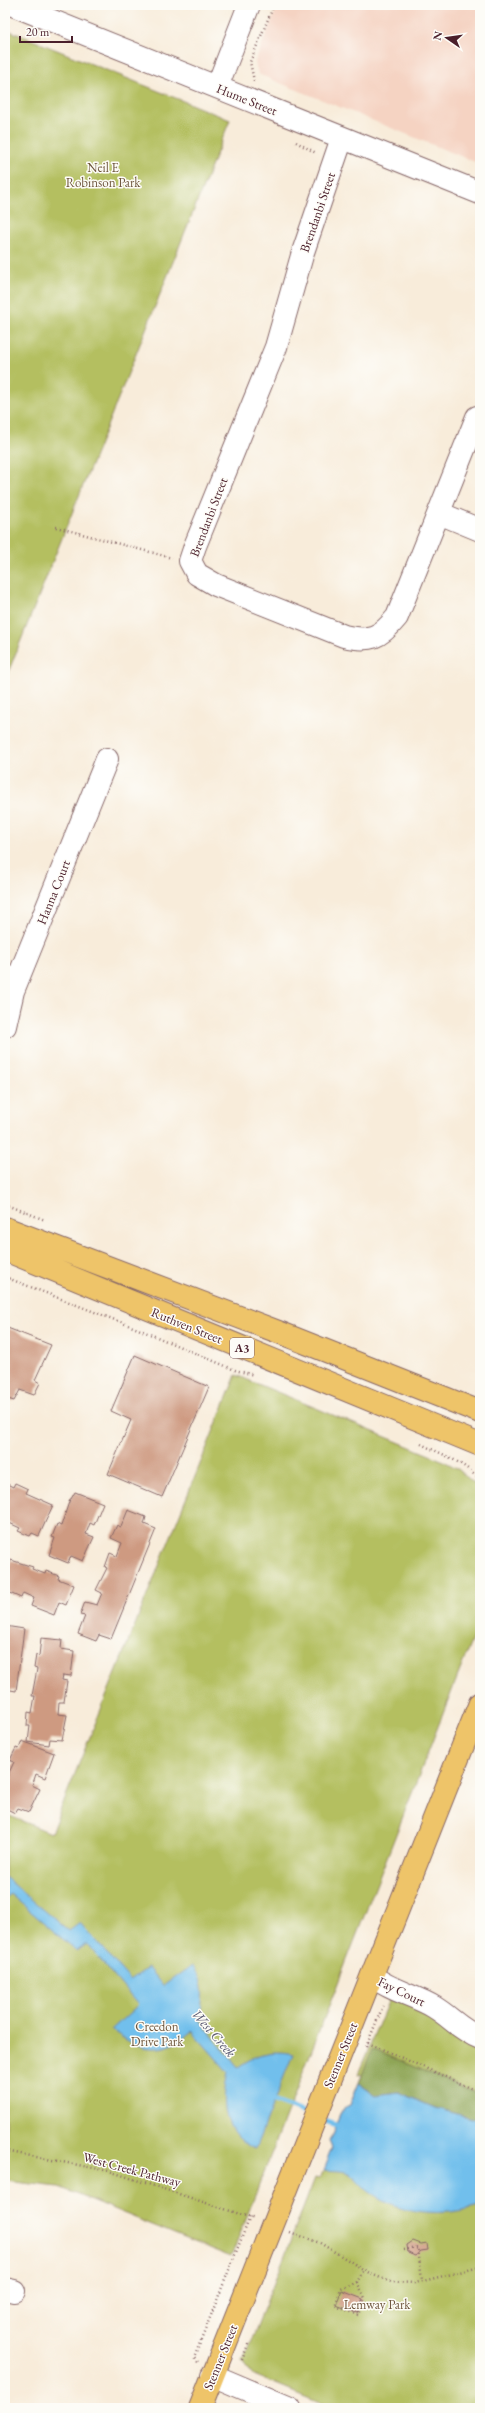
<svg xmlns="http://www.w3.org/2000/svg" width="485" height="2413" viewBox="0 0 485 2413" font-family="'EB Garamond',serif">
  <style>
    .built { fill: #f5d3c2 }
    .green { fill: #b4bf61; stroke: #7f6f46 }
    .forest { fill: #8fa657; stroke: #6c6241 }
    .water { fill: #71bfec; stroke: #5e6f8c }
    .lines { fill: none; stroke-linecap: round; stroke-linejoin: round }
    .stream { stroke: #71bfec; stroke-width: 5 }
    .building { fill: #ce9a81 }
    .minor-casing { stroke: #876768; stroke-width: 24 }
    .major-casing { stroke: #876768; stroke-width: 24 }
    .highway-casing { stroke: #876768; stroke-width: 24 }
    .path { stroke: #876768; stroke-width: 2.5; stroke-dasharray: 1 3; stroke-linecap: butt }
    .minor { stroke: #fff; stroke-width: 22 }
    .major { stroke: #eec469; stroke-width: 22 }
    .highway { stroke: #eec469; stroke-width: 22 }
    .labels { text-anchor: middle; stroke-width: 3; stroke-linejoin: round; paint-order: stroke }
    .shield { fill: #fdfcf7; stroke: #806168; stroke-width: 1 }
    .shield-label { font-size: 12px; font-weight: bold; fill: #4a1f2b }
    .street-label { font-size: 13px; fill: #4a1f2b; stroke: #fdfcf7 }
    .park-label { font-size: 13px; fill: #6f573e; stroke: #fdfcf7 }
    .water-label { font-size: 14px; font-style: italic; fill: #58576f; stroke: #fdfcf7 }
  </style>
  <rect width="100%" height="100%" fill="#fdfcf7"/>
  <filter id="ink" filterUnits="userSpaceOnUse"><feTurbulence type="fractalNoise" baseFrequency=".025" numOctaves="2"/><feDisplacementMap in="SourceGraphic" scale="8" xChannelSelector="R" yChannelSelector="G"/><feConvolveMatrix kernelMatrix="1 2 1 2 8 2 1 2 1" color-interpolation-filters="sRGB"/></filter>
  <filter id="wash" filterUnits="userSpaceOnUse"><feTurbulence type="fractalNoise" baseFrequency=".012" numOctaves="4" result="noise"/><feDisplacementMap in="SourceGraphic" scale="16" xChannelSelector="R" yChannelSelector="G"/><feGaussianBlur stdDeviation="0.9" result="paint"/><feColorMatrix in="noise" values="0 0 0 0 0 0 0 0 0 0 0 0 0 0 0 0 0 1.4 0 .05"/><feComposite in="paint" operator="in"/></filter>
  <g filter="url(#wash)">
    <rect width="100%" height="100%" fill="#f8ecda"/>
    <path class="built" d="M278 5H480V164L258 74 255 62Z"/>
    <path class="green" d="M5 29 230 120 5 680Z
      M236 1375 444 1461 458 1469 480 1489V1619L231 2257 59 2187 5 2181V1814L51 1833Z
      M390 1997 423 2009 455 2036 480 2048V2408H332L254 2376 243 2362 315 2178 320 2179 332 2148 329 2141 343 2108 350 2105 362 2075 358 2074Z"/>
    <path class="forest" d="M372 2049 480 2095V2120L435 2108 398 2092 376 2095 359 2083Z"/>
    <path class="water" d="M5 1877 69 1931 80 1923 130 1980 148 1968 163 1986 192 1965C206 1982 203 2000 199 2020L238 2067C257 2054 271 2049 293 2054L255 2149C222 2134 221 2102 228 2072L192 2031C187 2035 182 2039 177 2042 155 2055 129 2046 112 2029L138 2005 87 1944 77 1951 10 1894 5 1898Z
      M359 2083 376 2095 398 2092 435 2108 480 2120V2206C442 2217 404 2215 371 2193 363 2188 356 2176 348 2173 342 2170 330 2171 323 2170L332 2148 329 2141 343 2108 350 2105Z"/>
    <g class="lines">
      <path class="stream" d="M268 2099 311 2115
        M320 2119 341 2127"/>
    </g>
    <g id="blocks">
      <path class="building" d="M5 1327 51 1345 35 1380 40 1383 34 1395 20 1390 14 1401 5 1398Z
        M135 1355 209 1387 162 1497 108 1474 131 1420 111 1411Z
        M5 1483 13 1487 15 1483 28 1489 26 1493 53 1505 39 1536 32 1533 30 1536 18 1531 20 1528 5 1521Z
        M75 1492 103 1503 94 1525 90 1523 86 1534 94 1537 83 1561 71 1556 68 1563 49 1555 55 1538 52 1537 57 1524 61 1526 70 1499H71Z
        M128 1510 146 1517 144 1524 156 1529 111 1639 99 1635 96 1641 78 1634 85 1616 80 1615 85 1602 97 1605 102 1593 96 1590 107 1568 105 1567 110 1553 117 1556 122 1543 111 1538 117 1525 121 1527Z
        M11 1560 33 1567 32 1569 45 1574 46 1571 59 1576 58 1579 74 1585 66 1605 59 1602 54 1615 31 1606 34 1598 23 1593 21 1598 5 1591V1575Z
        M5 1626 24 1629 16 1691 5 1689Z
        M41 1638 62 1640 61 1649 74 1651 71 1676 63 1675 62 1680 67 1681 64 1702H59L58 1714 67 1715 62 1740 50 1739 49 1745 28 1742 30 1726H27L28 1712 32 1713 35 1696H32L37 1669 34 1668 36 1655 39 1656Z
        M22 1741 54 1753 45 1778 36 1774 34 1780 32 1785 40 1789 29 1812 18 1808 15 1813 5 1808V1776L7 1777 13 1764 14 1762 10 1760 16 1748 19 1749Z
        M413 2241 421 2244 427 2243 428 2250 421 2251 415 2256 408 2253 407 2245Z
        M342 2291 363 2299 358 2313 336 2305Z"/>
    </g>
  </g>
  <g filter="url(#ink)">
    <use href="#blocks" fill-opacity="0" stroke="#876768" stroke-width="1"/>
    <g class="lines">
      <defs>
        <path id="minor" d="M13 5 480 193
          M217 87 249 5
          M342 138 303 252 276 347 195 546 190 561 197 574 216 585 344 636C370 642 380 638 397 617L477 417
          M439 513 480 530
          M5 1026 13 991 107 759
          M372 1976C391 1991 414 1995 434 2007 452 2018 459 2029 480 2038
          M5 2289 14 2291
          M212 2375 290 2408"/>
        <path id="major" d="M200 2408 480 1703"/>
        <path id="highway" d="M5 1228 281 1333 480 1412
          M5 1250 480 1445"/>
      </defs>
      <use href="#minor" class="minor-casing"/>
      <use href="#major" class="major-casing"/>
      <use href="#highway" class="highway-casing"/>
      <path class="path" d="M254 81 250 62 274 5
        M296 142 316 153
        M56 527 172 558
        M5 1204 45 1220
        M5 1277 138 1329 235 1370 254 1375
        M421 1444C441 1454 468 1463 480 1482
        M368 2043 480 2092
        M366 2047 383 2006
        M5 2151 109 2171 255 2219
        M290 2232 320 2243 371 2274 391 2282 415 2283 480 2267
        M404 2250 418 2248 422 2280
        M357 2282 365 2298 359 2315 335 2306 341 2289 357 2282 364 2270
        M242 2360 249 2342
        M198 2362 194 2358 250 2217"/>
      <use href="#minor" class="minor"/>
      <use href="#major" class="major"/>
      <use href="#highway" class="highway"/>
    </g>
  </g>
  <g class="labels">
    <rect class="shield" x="230" y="1338" width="24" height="20" rx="3"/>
    <g class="shield-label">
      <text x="242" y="1352">A3</text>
    </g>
    <g class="street-label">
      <text transform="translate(247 99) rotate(22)" y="5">Hume Street</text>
      <text transform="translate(317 212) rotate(-71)" y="5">Brendanbi Street</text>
      <text transform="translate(208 517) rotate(-69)" y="5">Brendanbi Street</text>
      <text transform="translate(53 892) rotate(-68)" y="5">Hanna Court</text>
      <text transform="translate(187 1325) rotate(22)" y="5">Ruthven Street</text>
      <text transform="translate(402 1991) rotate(26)" y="5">Fay Court</text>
      <text transform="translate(340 2055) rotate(-68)" y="5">Stenner Street</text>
      <text transform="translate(132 2169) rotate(15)" y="5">West Creek Pathway</text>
      <text transform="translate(220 2357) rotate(-68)" y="5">Stenner Street</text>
    </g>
    <g class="park-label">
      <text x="103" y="172">Neil E<tspan x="103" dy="15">Robinson Park</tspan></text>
      <text x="157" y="2031">Creedon<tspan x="157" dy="15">Drive Park</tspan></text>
      <text x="377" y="2309">Lemway Park</text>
    </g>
    <g class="water-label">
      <text transform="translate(214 2033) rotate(49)" y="5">West Creek</text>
    </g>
  </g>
  <rect width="485" height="2413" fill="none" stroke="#fdfcf7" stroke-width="20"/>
  <g transform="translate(447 38) rotate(283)" stroke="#fdfcf7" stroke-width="3" paint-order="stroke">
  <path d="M0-3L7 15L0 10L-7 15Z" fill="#4a1f2b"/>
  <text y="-6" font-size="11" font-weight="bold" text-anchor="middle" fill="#4a1f2b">N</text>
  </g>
  <path d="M20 36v6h52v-6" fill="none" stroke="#4a1f2b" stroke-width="2"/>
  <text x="26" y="36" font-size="12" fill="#4a1f2b" stroke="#fdfcf7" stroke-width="3" paint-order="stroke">20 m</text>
</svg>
